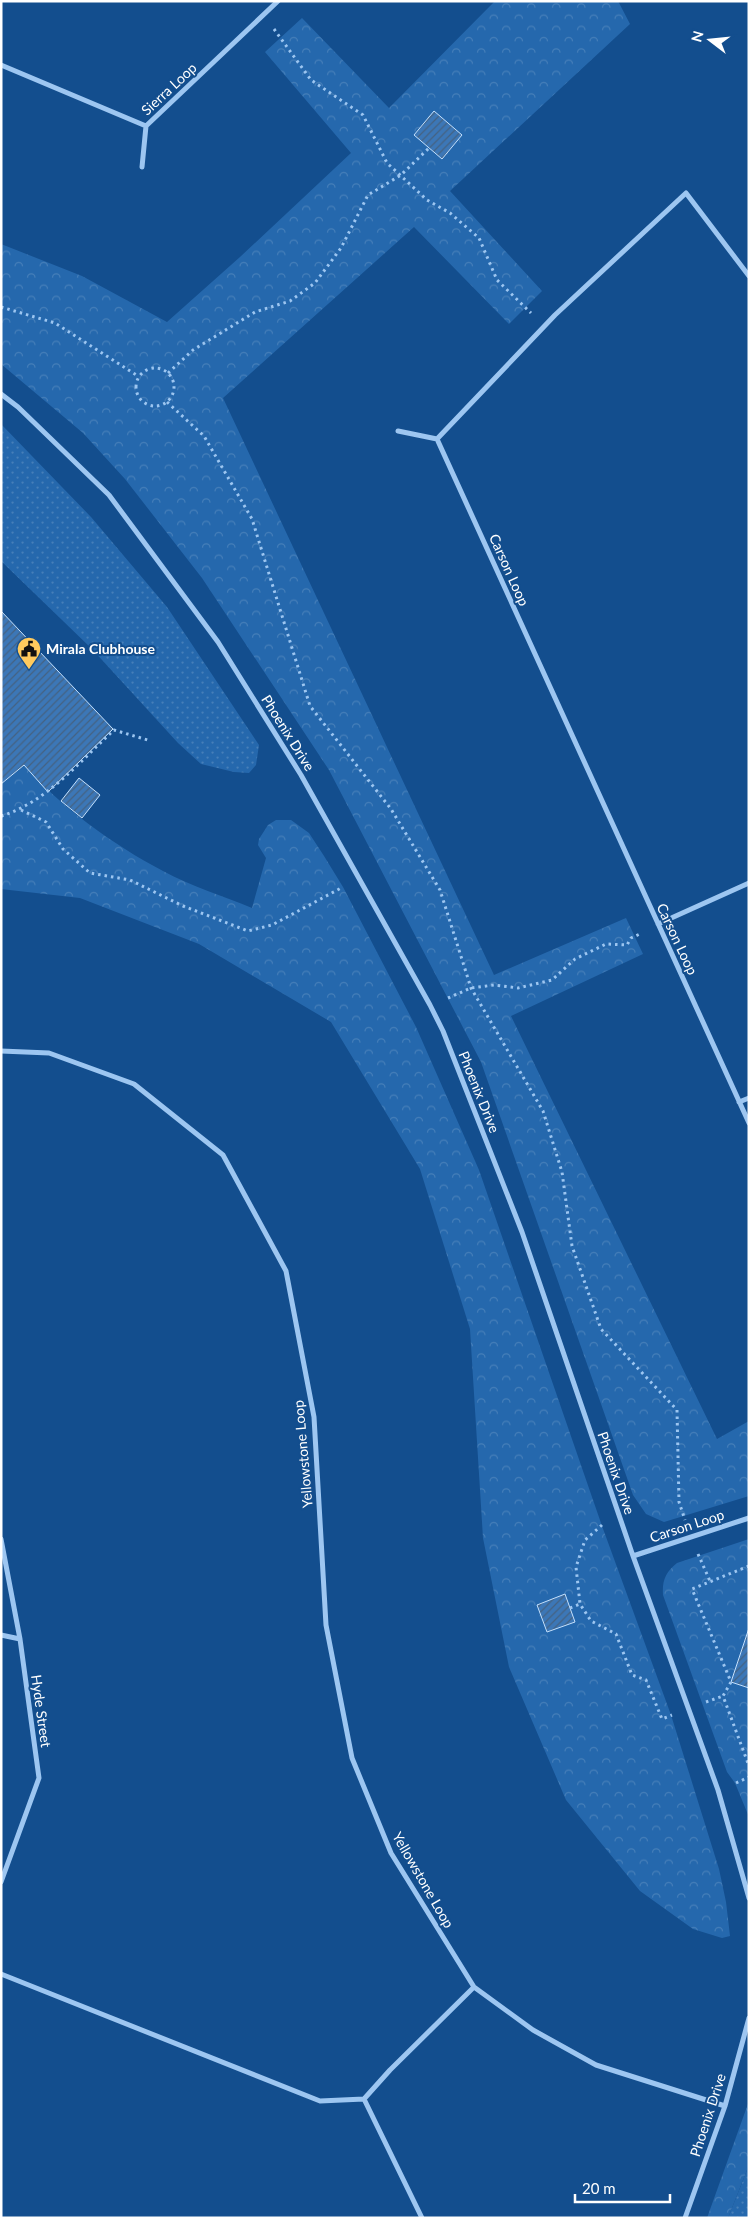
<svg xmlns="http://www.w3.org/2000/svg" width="750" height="2219" viewBox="0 0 750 2219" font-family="Lato,sans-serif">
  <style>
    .grass { fill: url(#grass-dots) }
    .park { fill: url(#park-crowns) }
    .building { fill: url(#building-hatch); stroke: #c4e0fc }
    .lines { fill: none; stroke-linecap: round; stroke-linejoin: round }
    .path { stroke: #9dc6f1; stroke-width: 3; stroke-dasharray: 2.5 4; stroke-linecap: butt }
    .minor { stroke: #9dc6f1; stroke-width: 5 }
    .labels { text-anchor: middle; stroke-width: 4; stroke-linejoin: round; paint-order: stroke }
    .street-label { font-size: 14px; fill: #fff; stroke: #134e8e }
    .poi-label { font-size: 14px; font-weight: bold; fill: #fff; stroke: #134e8e; text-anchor: start }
  </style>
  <defs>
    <pattern id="grass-dots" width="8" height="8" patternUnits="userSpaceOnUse" patternTransform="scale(1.25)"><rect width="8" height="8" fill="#2568ad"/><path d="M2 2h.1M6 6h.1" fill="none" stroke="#467fb9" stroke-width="1.8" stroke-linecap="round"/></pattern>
    <pattern id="park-crowns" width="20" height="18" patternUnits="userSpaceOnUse" patternTransform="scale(1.25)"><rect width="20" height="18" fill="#2568ad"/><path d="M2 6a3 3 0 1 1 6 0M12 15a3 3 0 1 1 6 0" fill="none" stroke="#467fb9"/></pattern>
    <pattern id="building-hatch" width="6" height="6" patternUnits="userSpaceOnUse" patternTransform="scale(1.25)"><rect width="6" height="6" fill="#3c77b7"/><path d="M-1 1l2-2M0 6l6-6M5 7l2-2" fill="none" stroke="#446282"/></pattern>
  </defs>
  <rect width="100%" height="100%" fill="#134e8e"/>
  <path class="grass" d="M1 424 91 517 167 607 259 745 256 765 249 773 234 772 201 764 178 743 92 649 1 561Z
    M749 2165V2218H728Z"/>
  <path class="park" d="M495 1H618L630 24 450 191 542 291 509 324 414 227 223 398 494 975 626 918 643 954 511 1016 717 1439 749 1421V1496L664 1522 646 1514 633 1495 481 1062 329 770 202 578 125 479 83 433 1 364V244L82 276 167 322 240 257 351 153 265 52 302 18 389 108Z
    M24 765C62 808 112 844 163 871 191 886 223 896 252 908L266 858 258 845 259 839 268 825 276 820H291L309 833 324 856 343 887 416 1027 479 1170 602 1526 671 1715 719 1869 726 1902 730 1936 722 1938 693 1929 640 1891 566 1800 509 1667 483 1538 470 1329 420 1169 331 1022 199 944 80 898 1 889V784Z
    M749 1539V1817L735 1783 727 1772 663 1595C662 1580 666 1572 677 1563Z
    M749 2101V2165L728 2218H707Z"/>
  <path class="building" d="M434 111 462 135 442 159 414 135Z
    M1 611 113 729 48 792 24 765 1 784Z
    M79 778 100 795 82 818 61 801Z
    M565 1594 575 1622 547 1632 537 1605Z
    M749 1628V1688L731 1682Z"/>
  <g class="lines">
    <path class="path" d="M274 29 311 80 363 115 387 163 427 200 450 213 479 238 497 280 531 313
      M1 307 55 323 138 376
      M136 387a19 19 0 1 1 38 0a19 19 0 1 1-38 0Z
      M168 373 193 350 255 312 290 301 315 283 341 248 368 195 401 175 429 148
      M167 402 204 436 252 519 310 706 391 809 440 890 471 988 543 1111 562 1172 572 1246 601 1329 677 1410 679 1502 685 1520
      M21 810 46 822 63 849 90 873 130 880 183 906 248 931 272 925 343 887
      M1 816C47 802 79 762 114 730L151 741
      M448 998 471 988 494 985 518 988 552 980 575 959 606 944 627 945 631 938 642 933
      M602 1525 585 1540 576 1567 580 1604 591 1621 616 1634 632 1675 646 1680 662 1719 672 1715
      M698 1554 710 1581
      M749 1566 692 1589 731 1682 723 1696 749 1766
      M570 1608 580 1604
      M706 1702 723 1696
      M736 1783 749 1777"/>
    <path class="minor" d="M1 65 146 126 278 1
      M142 167 146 126
      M1 394 18 407 109 495 218 642 301 775 430 1005 443 1031 522 1232 633 1556 718 1790 749 1898
      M398 431 437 439
      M437 439 749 1123
      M437 439 555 315 686 193 749 276
      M658 924 749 883
      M1 1051 49 1053 134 1084 223 1155 286 1271 314 1417 326 1625 352 1758 391 1853 474 1987 390 2070 364 2099 320 2101 1 1974
      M739 1102 749 1098
      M1 1539 20 1639 39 1778 1 1882
      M633 1556 749 1518
      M1 1635 20 1639
      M474 1987 533 2030 596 2065 725 2106
      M364 2099 422 2218
      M685 2218 725 2106 749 2018"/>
  </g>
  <defs>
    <symbol id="civic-pin" viewBox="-11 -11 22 30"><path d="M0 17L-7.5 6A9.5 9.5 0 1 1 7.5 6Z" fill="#ffca5d" stroke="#134e8e"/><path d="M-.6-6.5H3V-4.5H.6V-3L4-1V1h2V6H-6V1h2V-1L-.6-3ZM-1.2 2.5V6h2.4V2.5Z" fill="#111"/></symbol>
  </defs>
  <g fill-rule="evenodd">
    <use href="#civic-pin" x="15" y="635" width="28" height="38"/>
  </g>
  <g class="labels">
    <g class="street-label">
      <text transform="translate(169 89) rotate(-43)" y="5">Sierra Loop</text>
      <text transform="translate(509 570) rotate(66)" y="5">Carson Loop</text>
      <text transform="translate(288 733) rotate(58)" y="5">Phoenix Drive</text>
      <text transform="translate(677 939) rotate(65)" y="5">Carson Loop</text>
      <text transform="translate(479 1092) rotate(68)" y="5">Phoenix Drive</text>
      <text transform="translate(303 1454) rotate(-95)" y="5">Yellowstone Loop</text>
      <text transform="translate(616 1473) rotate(71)" y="5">Phoenix Drive</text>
      <text transform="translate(687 1526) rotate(-18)" y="5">Carson Loop</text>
      <text transform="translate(41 1711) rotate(82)" y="5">Hyde Street</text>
      <text transform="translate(423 1880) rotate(60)" y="5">Yellowstone Loop</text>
      <text transform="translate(708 2115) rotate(-72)" y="5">Phoenix Drive</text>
    </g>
    <g class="poi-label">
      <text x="46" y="654">Mirala Clubhouse</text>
    </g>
  </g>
  <rect width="750" height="2219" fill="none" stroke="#ffffff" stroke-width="5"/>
  <g transform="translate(710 40) rotate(286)" stroke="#134e8e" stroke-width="4" paint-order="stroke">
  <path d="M0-4L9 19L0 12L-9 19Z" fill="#ffffff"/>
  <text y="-8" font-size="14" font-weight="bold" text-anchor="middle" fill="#ffffff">N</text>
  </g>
  <path d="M575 2194v8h95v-8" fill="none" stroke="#ffffff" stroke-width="2.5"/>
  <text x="582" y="2194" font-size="15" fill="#ffffff" stroke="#134e8e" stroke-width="4" paint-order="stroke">20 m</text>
</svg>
